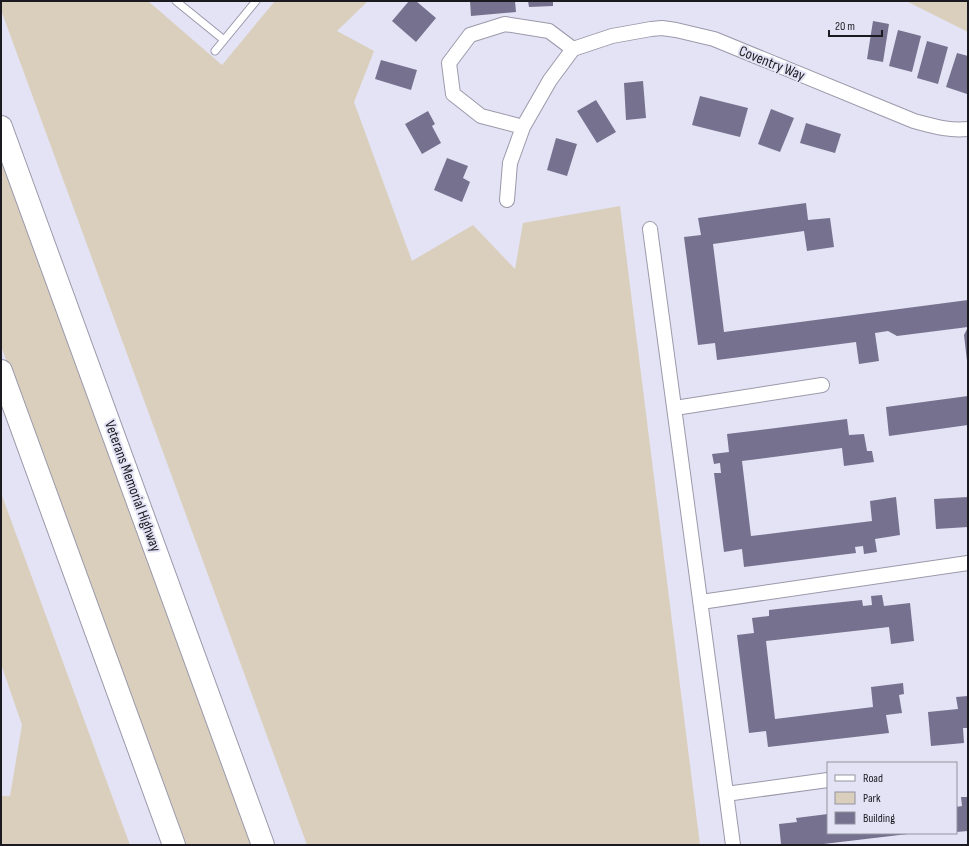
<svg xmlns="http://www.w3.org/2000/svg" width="969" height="846" viewBox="0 0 969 846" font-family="'Sofia Sans Condensed',sans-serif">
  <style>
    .green { fill: #d9cfbc }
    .building { fill: #75718f }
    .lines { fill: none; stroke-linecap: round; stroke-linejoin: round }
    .lane-casing { stroke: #9b99aa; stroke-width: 9 }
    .street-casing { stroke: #9b99aa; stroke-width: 16 }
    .highway-casing { stroke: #9b99aa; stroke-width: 24 }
    .lane { stroke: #fff; stroke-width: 7 }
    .street { stroke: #fff; stroke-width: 14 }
    .highway { stroke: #fff; stroke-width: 22 }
    .labels { text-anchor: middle; stroke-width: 4; stroke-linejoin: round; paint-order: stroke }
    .street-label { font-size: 15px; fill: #1a1a20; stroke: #e4e3f5 }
  </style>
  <rect width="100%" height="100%" fill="#e4e3f5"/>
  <path class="green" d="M1 1H148L222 65 275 1H368L337 31 374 51 354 102 412 261 473 225 515 269 523 223 620 206 700 845H307L1 10Z
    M906 1H968V32Z
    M1 156 253 845H183L1 346Z
    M1 493 130 845H1V796H10L22 725 1 664Z"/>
  <path class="building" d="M409 1H416L436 18 416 42 392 21Z
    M470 1H515L516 12 471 16Z
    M528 1H553V6L529 7Z
    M873 21 889 24 883 62 867 59Z
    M898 30 921 36 912 72 889 66Z
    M927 41 948 47 938 84 917 78Z
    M957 53 968 56V90L967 94 946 87Z
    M381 60 417 70 411 90 375 79Z
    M643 81 646 118 626 120 624 83Z
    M700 96 748 108 740 137 692 125Z
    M596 100 616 132 597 143 577 111Z
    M771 109 794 118 780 152 758 144Z
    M428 111 435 124 432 126 441 143 422 154 405 124Z
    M806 123 841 134 835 153 800 143Z
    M556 138 577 144 567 176 547 170Z
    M447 158 468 166 463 178 470 182 462 202 434 190Z
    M806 203 808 220 830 218 834 247 807 251 804 231 713 244 724 332 968 300V327L897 336 888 331 875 333 879 361 859 364 856 342 717 360 715 343 698 345 684 237 701 235 698 218Z
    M968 327V360L967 361 964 335Z
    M968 396V425L889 436 886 407Z
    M847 419 849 435 864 434 867 451H872L874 462 844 466 842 448 742 461 751 536 872 521 870 501 896 497 900 535 875 539 877 552 864 554 863 546 855 547 856 553 744 567 742 549 724 552 714 473H721L720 463 714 464 712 454 729 452 727 434Z
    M968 497V527L936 529 934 499Z
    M882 595 884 606 910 603 914 641 891 644 889 627 766 641 775 719 873 707 871 687 903 683 904 694 899 695 902 713 886 715 889 733 768 747 766 731 749 733 737 635 754 633 752 618 769 616V610L795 607 862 600 863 606 872 605 871 596Z
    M968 696V728H963L964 743 931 746 928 712 958 709 956 697Z
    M961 797H968V831L956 832V807L962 806Z
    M828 814V833L908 834 815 845H777L781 844 779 824 797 822 796 818Z"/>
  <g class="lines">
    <defs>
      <path id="lane" d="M176 1 224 40
        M215 51 256 1"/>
      <path id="street" d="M523 127 481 116 453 94 449 63 470 35 505 24 549 31 573 49
        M507 200 510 163 523 127 550 80 573 49 612 36 651 29 662 28 676 30 714 39 914 121C933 126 948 131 968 129
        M650 229 733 845
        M675 408 822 385
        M701 602 968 563
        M726 794 828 780"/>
      <path id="highway" d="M1 127 263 845
        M1 371 174 845"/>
    </defs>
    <use href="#lane" class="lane-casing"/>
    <use href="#street" class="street-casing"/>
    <use href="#highway" class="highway-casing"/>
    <use href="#lane" class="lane"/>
    <use href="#street" class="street"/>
    <use href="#highway" class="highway"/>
  </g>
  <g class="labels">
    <g class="street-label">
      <text transform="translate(772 63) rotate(22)" y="5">Coventry Way</text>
      <text transform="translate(133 486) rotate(70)" y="5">Veterans Memorial Highway</text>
    </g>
  </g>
  <rect width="969" height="846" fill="none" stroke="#1a1a20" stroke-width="4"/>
  <rect x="827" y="762" width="130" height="72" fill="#e4e3f5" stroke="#9393a0"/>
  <rect x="835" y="775" width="20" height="6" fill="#ffffff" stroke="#9393a0"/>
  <text x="863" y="782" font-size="12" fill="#1a1a20">Road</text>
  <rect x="835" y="792" width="20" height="12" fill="#d9cfbc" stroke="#9393a0"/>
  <text x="863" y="802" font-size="12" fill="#1a1a20">Park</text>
  <rect x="835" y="812" width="20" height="12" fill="#75718f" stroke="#9393a0"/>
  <text x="863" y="822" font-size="12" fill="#1a1a20">Building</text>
  <path d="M829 30v6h53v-6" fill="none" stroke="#1a1a20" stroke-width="2"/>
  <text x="835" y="30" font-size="12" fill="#1a1a20" stroke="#e4e3f5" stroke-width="3" paint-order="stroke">20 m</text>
</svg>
